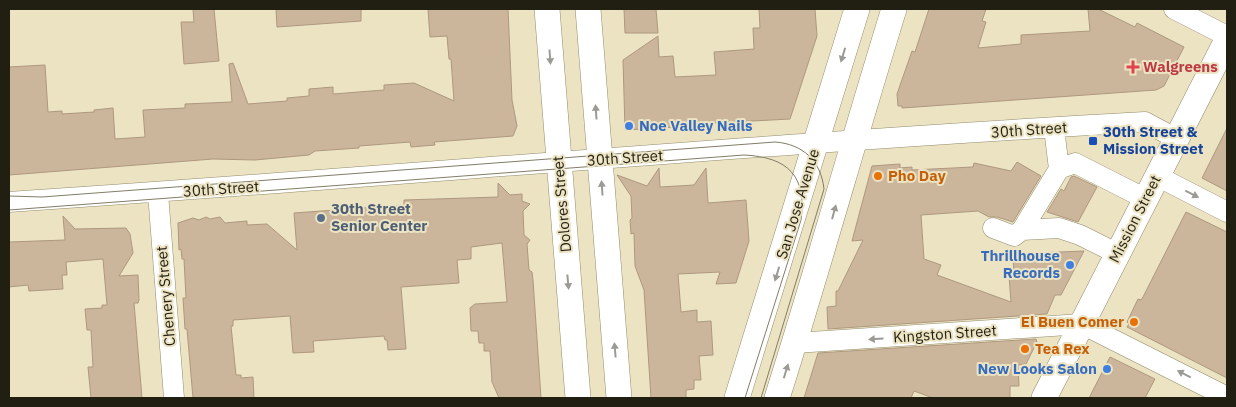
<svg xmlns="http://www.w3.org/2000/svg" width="1236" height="407" viewBox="0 0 1236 407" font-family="'IBM Plex Sans',sans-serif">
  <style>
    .building { fill: #ccb69b; stroke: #ae987f }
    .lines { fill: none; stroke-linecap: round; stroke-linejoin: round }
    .minor-casing { stroke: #928b6c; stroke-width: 21 }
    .major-casing { stroke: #928b6c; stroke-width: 26 }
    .minor { stroke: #fff; stroke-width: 20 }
    .major { stroke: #fff; stroke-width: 25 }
    .tram { stroke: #837d67; stroke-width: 1 }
    .oneway { fill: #9b9a94 }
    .health-dot { fill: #e0444e; stroke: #ebe3c2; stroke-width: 2 }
    .shop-dot { fill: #3f7fe0; stroke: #ebe3c2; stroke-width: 2 }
    .transit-dot { fill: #1a4fb4; stroke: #ebe3c2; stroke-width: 2 }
    .food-dot { fill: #e8710a; stroke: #ebe3c2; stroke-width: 2 }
    .service-dot { fill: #5c6f8a; stroke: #ebe3c2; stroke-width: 2 }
    .labels { text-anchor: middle; stroke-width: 4; stroke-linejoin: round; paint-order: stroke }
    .health-label { font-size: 15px; font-weight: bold; fill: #be3a42; stroke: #ebe3c2; text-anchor: start }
    .shop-label { font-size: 15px; font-weight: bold; fill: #366cbe; stroke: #ebe3c2; text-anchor: end }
    .street-label { font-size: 15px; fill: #211e12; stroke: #ebe3c2 }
    .transit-label { font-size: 15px; font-weight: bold; fill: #164399; stroke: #ebe3c2; text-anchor: start }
    .food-label { font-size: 15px; font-weight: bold; fill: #c56008; stroke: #ebe3c2; text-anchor: start }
    .service-label { font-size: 15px; font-weight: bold; fill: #4e5e75; stroke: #ebe3c2; text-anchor: start }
  </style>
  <rect width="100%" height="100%" fill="#ebe3c2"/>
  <path class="building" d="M193 9H214L219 61 184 64 181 22H194Z
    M276 9H361V21L277 27Z
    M428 9H508L512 100 517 126 513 136 434 142 435 145 411 147 410 142 359 146V148L315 151 309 155 255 160 213 159 9 175V67L45 65 48 112 62 111V114L94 112V110L113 108 115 139 145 137 143 110 185 108V104L232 102 229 64 233 63 248 104 287 101V98L309 96V89L333 87V94L384 90V85L414 83 454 101 451 59H449L447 36 430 37Z
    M624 9H656L658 33H625Z
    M759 9H815L817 36 790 119 678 125V127L625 130 623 60 658 36 659 57 673 56 675 77 716 75 714 52 754 49 753 28H760Z
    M929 9H986L982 21 986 22 978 48 1021 44V35L1090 31 1088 9H1098L1135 27 1137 23 1184 47 1164 86 1156 90 902 108V106H898L897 94 912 51 915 52Z
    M1227 128V191L1202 178Z
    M1017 162 1041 176 1013 222 997 217H989L978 211 921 215 924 259 941 265 937 275 1011 302 1009 276H1014L1013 254 1084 251 1061 295H1055L1047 314 828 329 827 307 836 306V291H838L863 240 852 241 872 166 900 164V168L912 167V170L973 167 974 163 1011 171Z
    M659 168 660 187 694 185 706 168 708 203 746 200 749 241 736 283 716 284 720 272 678 274 681 312 697 310V322L711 321 713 355 699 356 701 380H694V389L686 390V398H651L644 290 635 266 634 233 631 234 630 220 632 218 631 196 617 175 647 186Z
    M1074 176 1097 187 1078 222 1047 212 1061 189 1064 191 1071 177Z
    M498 183 510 195 522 194V201L530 204 523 211 524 235 530 240 527 244 529 270 532 272 533 280 541 398H499L492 382 490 351H484V343H479L478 331H471L470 308 475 304 507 302 502 243 471 247V259L457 260 459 283 401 287 406 349 388 350 387 340H385L384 336 313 341 314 352 293 353 290 316 233 320V326H231L236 375H241V378L253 377 254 398H193L187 329H185L183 298H186L184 259H182L181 249 179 250 178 223 193 218 199 220 206 217 210 219 220 217 225 223 247 221V225L267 224 297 250 294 213 404 205V200L498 197Z
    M1186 212 1227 232V378L1127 327 1129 324 1127 322 1138 299 1141 300 1143 297Z
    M63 216 75 229 126 228 130 234 133 253 119 276 138 275 139 300 138 303H134L142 398H91L88 367H93L91 330H87L85 309 102 308V305H107L103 259 66 262 67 275H62L63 289 29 291 28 285 9 287V242L65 240Z
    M1036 339 1037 342 1026 364 1018 365 1019 386H1010V398H933L914 391 911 398H804L818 353Z
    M1110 357 1155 379 1145 398H1089Z"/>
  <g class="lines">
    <defs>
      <path id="minor" d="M1174 9 1227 36
        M1054 128 1059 169 1022 230 1059 228 1080 235 1118 254
        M1059 169 1075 163 1146 199
        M1157 176 1227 212
        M158 193 174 398
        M9 202C388 177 766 143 1145 122L1177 139
        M993 228 1014 236 1022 230
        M795 343 1082 324 1227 397"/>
      <path id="major" d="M547 9 578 398
        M588 9 619 398
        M737 398 857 9
        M777 398C818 269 854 138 894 9
        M1044 398 1227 40"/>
    </defs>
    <use href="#minor" class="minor-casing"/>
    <use href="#major" class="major-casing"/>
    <use href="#minor" class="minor"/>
    <use href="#major" class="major"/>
    <path class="tram" d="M9 196 42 197 775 142C803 144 821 161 824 189L761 398
      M9 210 744 155C788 157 807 176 801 220L745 398"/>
  </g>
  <defs><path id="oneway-solid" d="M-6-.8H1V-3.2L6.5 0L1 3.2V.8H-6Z" transform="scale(1.25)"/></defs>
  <g class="oneway">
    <use href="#oneway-solid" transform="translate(843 55) rotate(107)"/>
    <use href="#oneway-solid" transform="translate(550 57) rotate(86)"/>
    <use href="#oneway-solid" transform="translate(596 112) rotate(-94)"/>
    <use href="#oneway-solid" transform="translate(602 188) rotate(-94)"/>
    <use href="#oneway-solid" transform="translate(1192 194) rotate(27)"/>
    <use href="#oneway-solid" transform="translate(834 212) rotate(-75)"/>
    <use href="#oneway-solid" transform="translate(777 274) rotate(107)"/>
    <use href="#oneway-solid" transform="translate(568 282) rotate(85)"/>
    <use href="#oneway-solid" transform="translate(876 339) rotate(176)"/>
    <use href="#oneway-solid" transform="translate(615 350) rotate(-95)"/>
    <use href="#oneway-solid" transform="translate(786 371) rotate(-73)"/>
    <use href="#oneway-solid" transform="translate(1184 374) rotate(-153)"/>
  </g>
  <path class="health-dot" d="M1130.5 59.5h5v5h5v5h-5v5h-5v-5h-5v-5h5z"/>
  <g class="shop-dot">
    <circle cx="629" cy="126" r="5"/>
    <circle cx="1070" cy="265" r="5"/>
    <circle cx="1107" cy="369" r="5"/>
  </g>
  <rect class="transit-dot" x="1088" y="136" width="10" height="10" rx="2.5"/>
  <g class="food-dot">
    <circle cx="878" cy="176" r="5"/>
    <circle cx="1134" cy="322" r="5"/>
    <circle cx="1025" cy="349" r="5"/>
  </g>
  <circle class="service-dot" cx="321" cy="218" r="5"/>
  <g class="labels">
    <g class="health-label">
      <text x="1143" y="72">Walgreens</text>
    </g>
    <g class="shop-label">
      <text x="639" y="131" text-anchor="start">Noe Valley Nails</text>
      <text x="1060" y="261">Thrillhouse<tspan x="1060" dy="17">Records</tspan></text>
      <text x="1097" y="374">New Looks Salon</text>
    </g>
    <g class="street-label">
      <text transform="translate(1029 130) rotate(-4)" y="5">30th Street</text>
      <text transform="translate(625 158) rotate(-4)" y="5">30th Street</text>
      <text transform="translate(221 189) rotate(-4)" y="5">30th Street</text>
      <text transform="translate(562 204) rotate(-95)" y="5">Dolores Street</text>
      <text transform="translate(798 204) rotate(-73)" y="5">San Jose Avenue</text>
      <text transform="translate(1135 219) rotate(-63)" y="5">Mission Street</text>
      <text transform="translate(166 296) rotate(-95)" y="5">Chenery Street</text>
      <text transform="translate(945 334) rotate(-4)" y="5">Kingston Street</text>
    </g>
    <g class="transit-label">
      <text x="1103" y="137">30th Street &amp;<tspan x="1103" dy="17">Mission Street</tspan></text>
    </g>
    <g class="food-label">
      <text x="888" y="181">Pho Day</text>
      <text x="1124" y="327" text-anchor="end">El Buen Comer</text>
      <text x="1035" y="354">Tea Rex</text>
    </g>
    <g class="service-label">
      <text x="331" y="214">30th Street<tspan x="331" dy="17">Senior Center</tspan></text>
    </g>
  </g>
  <rect width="1236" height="407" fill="none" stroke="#211e12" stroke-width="20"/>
</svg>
